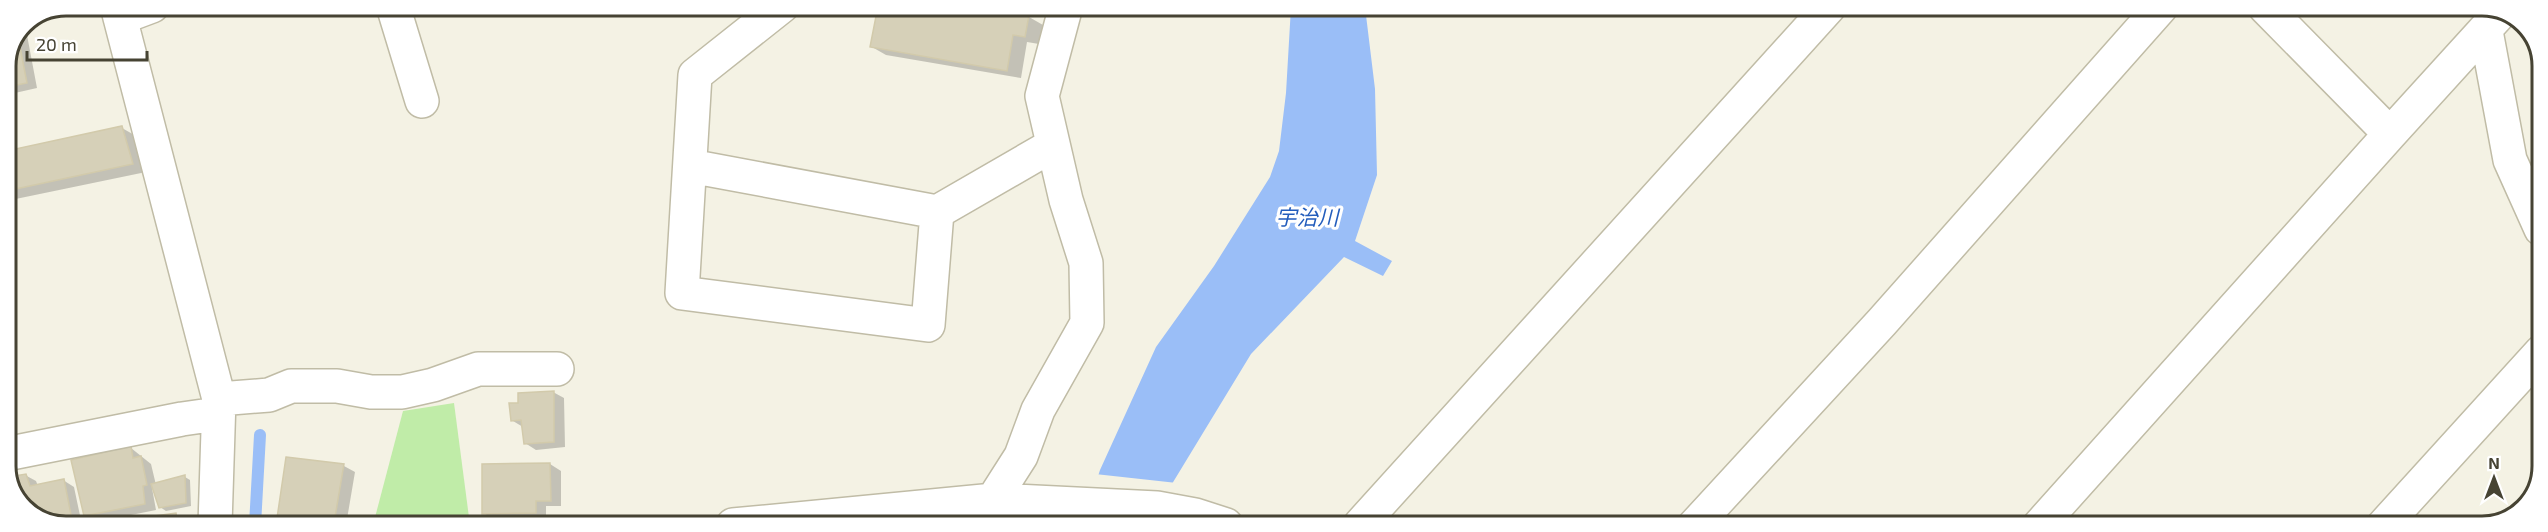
<svg xmlns="http://www.w3.org/2000/svg" width="2548" height="532" viewBox="0 0 2548 532" font-family="'Exo 2','Noto Sans JP',sans-serif">
  <style>
    .green { fill: #c0eca8 }
    .water { fill: #9abef7 }
    .pier { fill: #f4f2e4 }
    .shadow { fill: #0003 }
    .lines { fill: none; stroke-linecap: round; stroke-linejoin: round }
    .stream { stroke: #9abef7; stroke-width: 12 }
    .building { fill: #d6d0b8; stroke: #d2caab; stroke-width: 1.5 }
    .street-casing { stroke: #c0bca6; stroke-width: 36 }
    .street { stroke: #fff; stroke-width: 33 }
    .labels { text-anchor: middle; stroke-width: 6; stroke-linejoin: round; paint-order: stroke }
    .water-label { font-size: 21px; font-style: italic; fill: #235dbc; stroke: #fff }
    .rim { fill: none; stroke: #464333; stroke-width: 3 }
  </style>
  <rect width="100%" height="100%" fill="#f4f2e4"/>
  <path class="green" d="M454 403 470 525H373L403 411Z"/>
  <path class="water" d="M1291 7H1365L1375 89 1377 175 1355 241 1392 261 1383 276 1344 257 1251 354 1147 525H1082L1100 470 1156 347 1214 266 1270 177 1279 151 1286 93Z"/>
  <path class="pier" d="M1095 474 1177 483 1151 525H1079Z"/>
  <path class="shadow" d="M1029 17 1043 25 1039 44 1027 42 1021 78 886 55 872 47Z
    M21 31 27 35 37 88 6 95V66Z
    M122 128 136 136 146 172 6 201V152Z
    M553 392 564 398 565 447 536 450 525 443 523 427 513 421 519 405Z
    M131 448 151 464 156 485 185 477 190 480 191 506 166 511 160 507 154 488H152L156 510 96 522 85 515Z
    M288 459 344 466 355 472 346 525 302 521V525H278Z
    M550 464 561 471V506H546V518L494 520 484 513Z
    M25 475 36 481 38 486 63 480 74 487 82 525H55L23 508Z
    M175 515 186 521 187 525H112Z"/>
  <g class="lines">
    <path class="stream" d="M255 525 260 435"/>
  </g>
  <path class="building" d="M878 6H979L1029 15 1025 37 1013 35 1007 71 870 47Z
    M18 37 27 83 6 87V66Z
    M122 126 133 164 6 191V151Z
    M554 391V442L524 444 521 420 511 421 509 403H518V393Z
    M131 446 133 458 141 456 147 485 143 486 145 504 84 516 71 460Z
    M286 457 344 464 334 523 292 516 291 525H276Z
    M550 463 551 501H536V513L482 514V464Z
    M26 474 30 486 64 479 73 525H55L23 508 8 477Z
    M185 475 186 503 159 508 151 484Z
    M176 513 178 525H110V522Z"/>
  <g class="lines">
    <defs>
      <path id="street" d="M117 6 219 399 215 525
        M393 6 422 101
        M782 6 695 75 682 293 928 325 937 212 1053 145
        M2265 7 2390 134
        M120 18 152 6
        M2486 31 2510 160 2541 229
        M690 166 937 212
        M219 399 269 395 291 386H337L371 392H402L433 385 478 369H557
        M6 454 182 419 217 414
        M733 525 994 500 1157 508 1195 515 1226 525
        M977 525 1021 456 1038 410 1087 323 1086 263 1066 200 1042 96 1066 6
        M1360 525 1829 7
        M1694 526 1882 322 2161 7
        M2039 526 2390 134 2501 12
        M2383 526 2541 352"/>
    </defs>
    <use href="#street" class="street-casing"/>
    <use href="#street" class="street"/>
  </g>
  <g class="labels">
    <g class="water-label">
      <text x="1307" y="225">宇治川</text>
    </g>
  </g>
  <path d="M0 0H2548V532H0ZM66 16H2482A50 50 0 0 1 2532 66V466A50 50 0 0 1 2482 516H66A50 50 0 0 1 16 466V66A50 50 0 0 1 66 16Z" fill="#fff" fill-rule="evenodd"/>
  <path class="rim" d="M66 16H2482A50 50 0 0 1 2532 66V466A50 50 0 0 1 2482 516H66A50 50 0 0 1 16 466V66A50 50 0 0 1 66 16Z"/>
  <g transform="translate(2494 478)" stroke="#ffffff" stroke-width="4.5" paint-order="stroke">
  <path d="M0-4.5L10 22L0 15L-10 22Z" fill="#464333"/>
  <text y="-9" font-size="16" font-weight="bold" text-anchor="middle" fill="#464333">N</text>
  </g>
  <path d="M27 51v9h120v-9" fill="none" stroke="#464333" stroke-width="3"/>
  <text x="36" y="51" font-size="18" fill="#464333" stroke="#ffffff" stroke-width="4.5" paint-order="stroke">20 m</text>
</svg>
